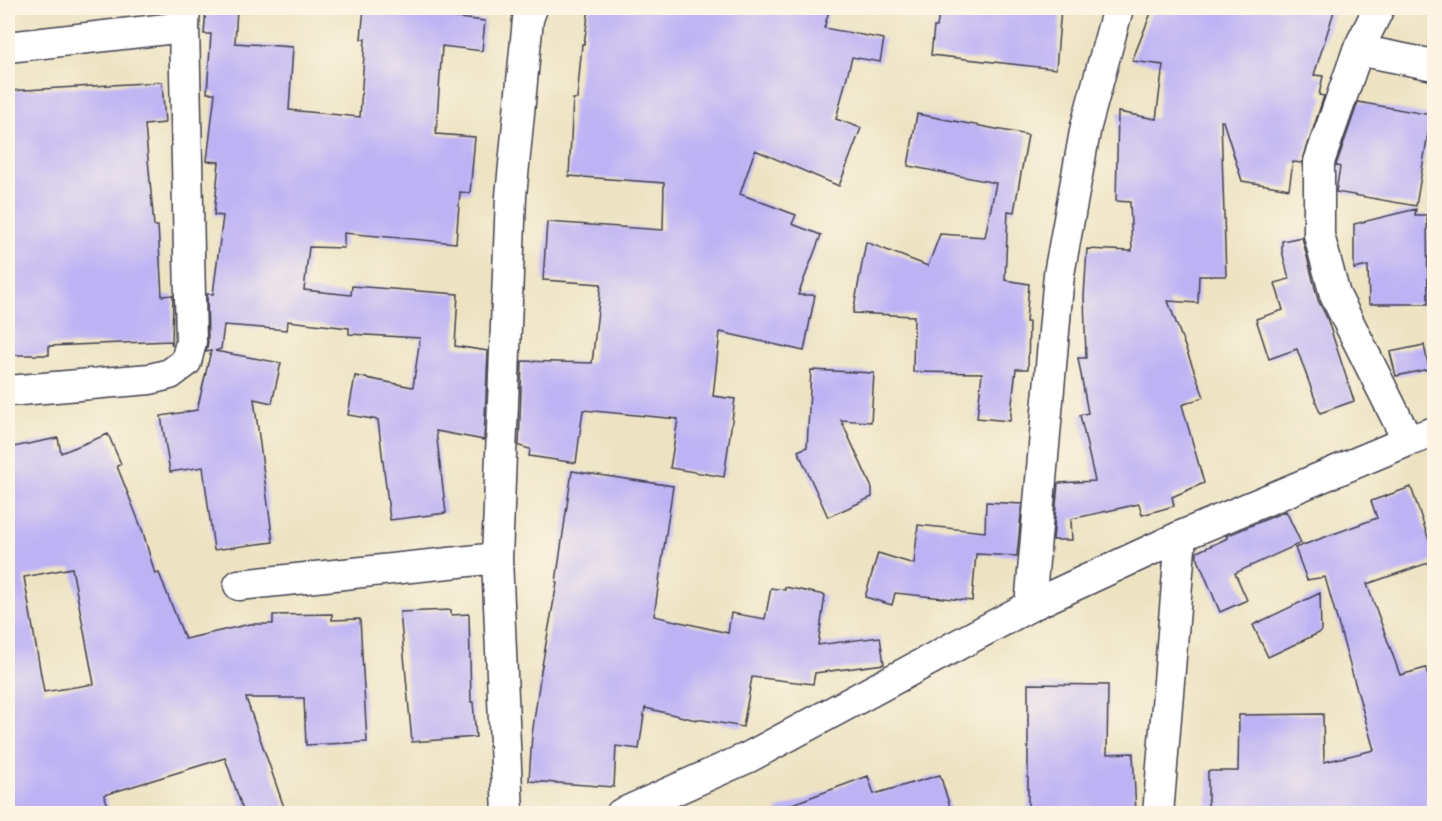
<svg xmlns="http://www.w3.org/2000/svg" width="1442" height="821" viewBox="0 0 1442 821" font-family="'IM FELL French Canon',serif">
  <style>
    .building { fill: #bdb2f4; fill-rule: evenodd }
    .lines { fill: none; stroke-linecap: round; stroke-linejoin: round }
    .minor-casing { stroke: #403f4f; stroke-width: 33 }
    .minor { stroke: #fff; stroke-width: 30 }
  </style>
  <rect width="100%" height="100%" fill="#fcf5e5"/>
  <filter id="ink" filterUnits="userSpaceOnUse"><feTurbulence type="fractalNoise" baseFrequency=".0167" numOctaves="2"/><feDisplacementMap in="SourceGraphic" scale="12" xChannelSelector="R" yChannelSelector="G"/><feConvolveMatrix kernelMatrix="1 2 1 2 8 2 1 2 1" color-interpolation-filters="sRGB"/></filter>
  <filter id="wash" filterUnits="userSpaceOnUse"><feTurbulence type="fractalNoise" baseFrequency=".008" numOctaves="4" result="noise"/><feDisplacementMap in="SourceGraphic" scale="24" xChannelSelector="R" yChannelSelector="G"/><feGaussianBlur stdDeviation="1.35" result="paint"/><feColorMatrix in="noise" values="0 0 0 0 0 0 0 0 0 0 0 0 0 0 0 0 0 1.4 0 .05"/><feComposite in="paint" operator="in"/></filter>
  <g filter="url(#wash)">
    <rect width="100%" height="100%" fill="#ede3c3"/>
    <g id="blocks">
      <path class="building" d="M206 8H237L235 43 293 47 289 110 360 117 365 39H361L364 8H441V16L485 21 482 51 442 46 436 134 475 137 470 193 460 192 456 243 344 233V248L309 247 304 290 351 295 352 286 458 294 455 346 488 351 484 440 436 431 446 513 390 520 378 420 348 415 355 376 413 387 420 338 349 334V328L288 321 287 330 224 325 221 349 215 351 281 363 272 403 254 399 273 542 214 550 203 467 170 472 161 416 197 410 211 351 206 352 208 342 207 294H213L223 216 214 215 219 162 207 161 215 93H207L211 34H204Z
        M589 8H830L824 28 884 39 880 62 852 57 836 119 861 128 839 186 755 150 740 194 796 215 792 224 821 235 798 295H815L804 351 720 332 713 396 735 399 724 477 670 468 678 419 583 410 576 463 529 456 530 449 519 446 522 361 592 363 601 284 543 280 547 222 663 230 664 183 569 176 573 99H577L582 44H584Z
        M940 8H1061L1056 69 931 55 934 27H937Z
        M1153 8H1335L1314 75 1323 76 1319 95 1324 96 1302 163 1293 162 1289 189 1242 181 1223 121H1221L1226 276H1199L1198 303 1168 301 1204 397 1182 405 1204 483 1172 497 1174 506 1142 515 1139 504 1071 519 1072 540H1053L1058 483 1095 481 1080 415 1088 413 1078 358H1086L1084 296 1087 249 1132 251 1130 202 1116 201 1118 112 1156 119 1163 65 1132 61Z
        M162 82 165 123 145 125 154 226H158L162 296 173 295 172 346 171 341 49 346V355H8V91Z
        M1358 102 1431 115 1416 206 1336 192 1340 167 1336 165Z
        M917 114 1028 135 1014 212 1008 211 1005 280 1029 284 1026 322H1029L1028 369H1016L1010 421 977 418 982 373 913 372 914 316 853 313 866 242 928 266 940 234 985 237 996 183 908 166Z
        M1416 209 1415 215H1427L1428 304H1369L1368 266 1354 269V224Z
        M1302 237 1318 300 1327 318 1354 401 1320 413 1297 349 1269 359 1256 319 1283 310 1275 283 1289 279 1282 251V241Z
        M1424 345 1429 369 1396 376 1390 352Z
        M811 370 874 373 871 422 841 420 872 488V497L828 517 798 451 807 447Z
        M108 434 121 464 117 466 143 532 155 574 159 573 185 639 250 624H273V615L332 614V620L360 619 367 742 306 745 304 698H246L286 813H244L225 758 104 795 111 813H8V448L58 438 61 453ZM72 568 94 684 44 692 24 577Z
        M572 471 673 486 654 616 728 633 731 613 765 619 771 588 785 590V587L825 595 818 645 880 637 884 664 815 673 813 684 752 677 743 727 697 719 696 720 645 708 639 749 616 746 614 787 529 781 532 735 541 671 557 583 556 582Z
        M1411 487 1434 555V561L1367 584 1400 675 1426 668 1434 699V766L1430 768 1434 813H1208V771H1238L1239 715 1323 714 1324 762 1374 750 1325 577 1307 580 1295 548 1377 518 1371 501Z
        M986 502 1022 504 1017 556 976 554 972 601 895 593 892 605 865 597 878 553 914 564 918 525 985 532Z
        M1286 511 1301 543 1235 573 1247 600 1220 612 1197 557V552L1228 538 1226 536Z
        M1320 593 1321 632 1268 657 1253 625Z
        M451 610V615L469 614 471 702H473L476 737 412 742 400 612Z
        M1028 684 1108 685 1107 754 1133 753 1136 813H1028Z
        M940 775 952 813H777L776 810 868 776 874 794Z"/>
    </g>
  </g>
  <g filter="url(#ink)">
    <use href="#blocks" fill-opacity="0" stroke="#403f4f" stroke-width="1.5"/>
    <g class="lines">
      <defs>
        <path id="minor" d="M1379 8 1358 50 1319 162V235L1335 295 1408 441
          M8 47 184 27
          M1358 50 1434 65
          M8 391 150 379 170 374 186 362 191 342 184 27 185 8
          M239 585 497 558
          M1030 606 1059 274 1086 126 1118 8
          M508 814 497 558 511 196 528 19 532 8
          M621 814 749 757 1030 606 1181 536 1408 441 1434 432
          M1158 814 1181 536"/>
      </defs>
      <use href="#minor" class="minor-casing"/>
      <use href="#minor" class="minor"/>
    </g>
  </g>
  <rect width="1442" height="821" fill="none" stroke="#fcf5e5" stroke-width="30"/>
</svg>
